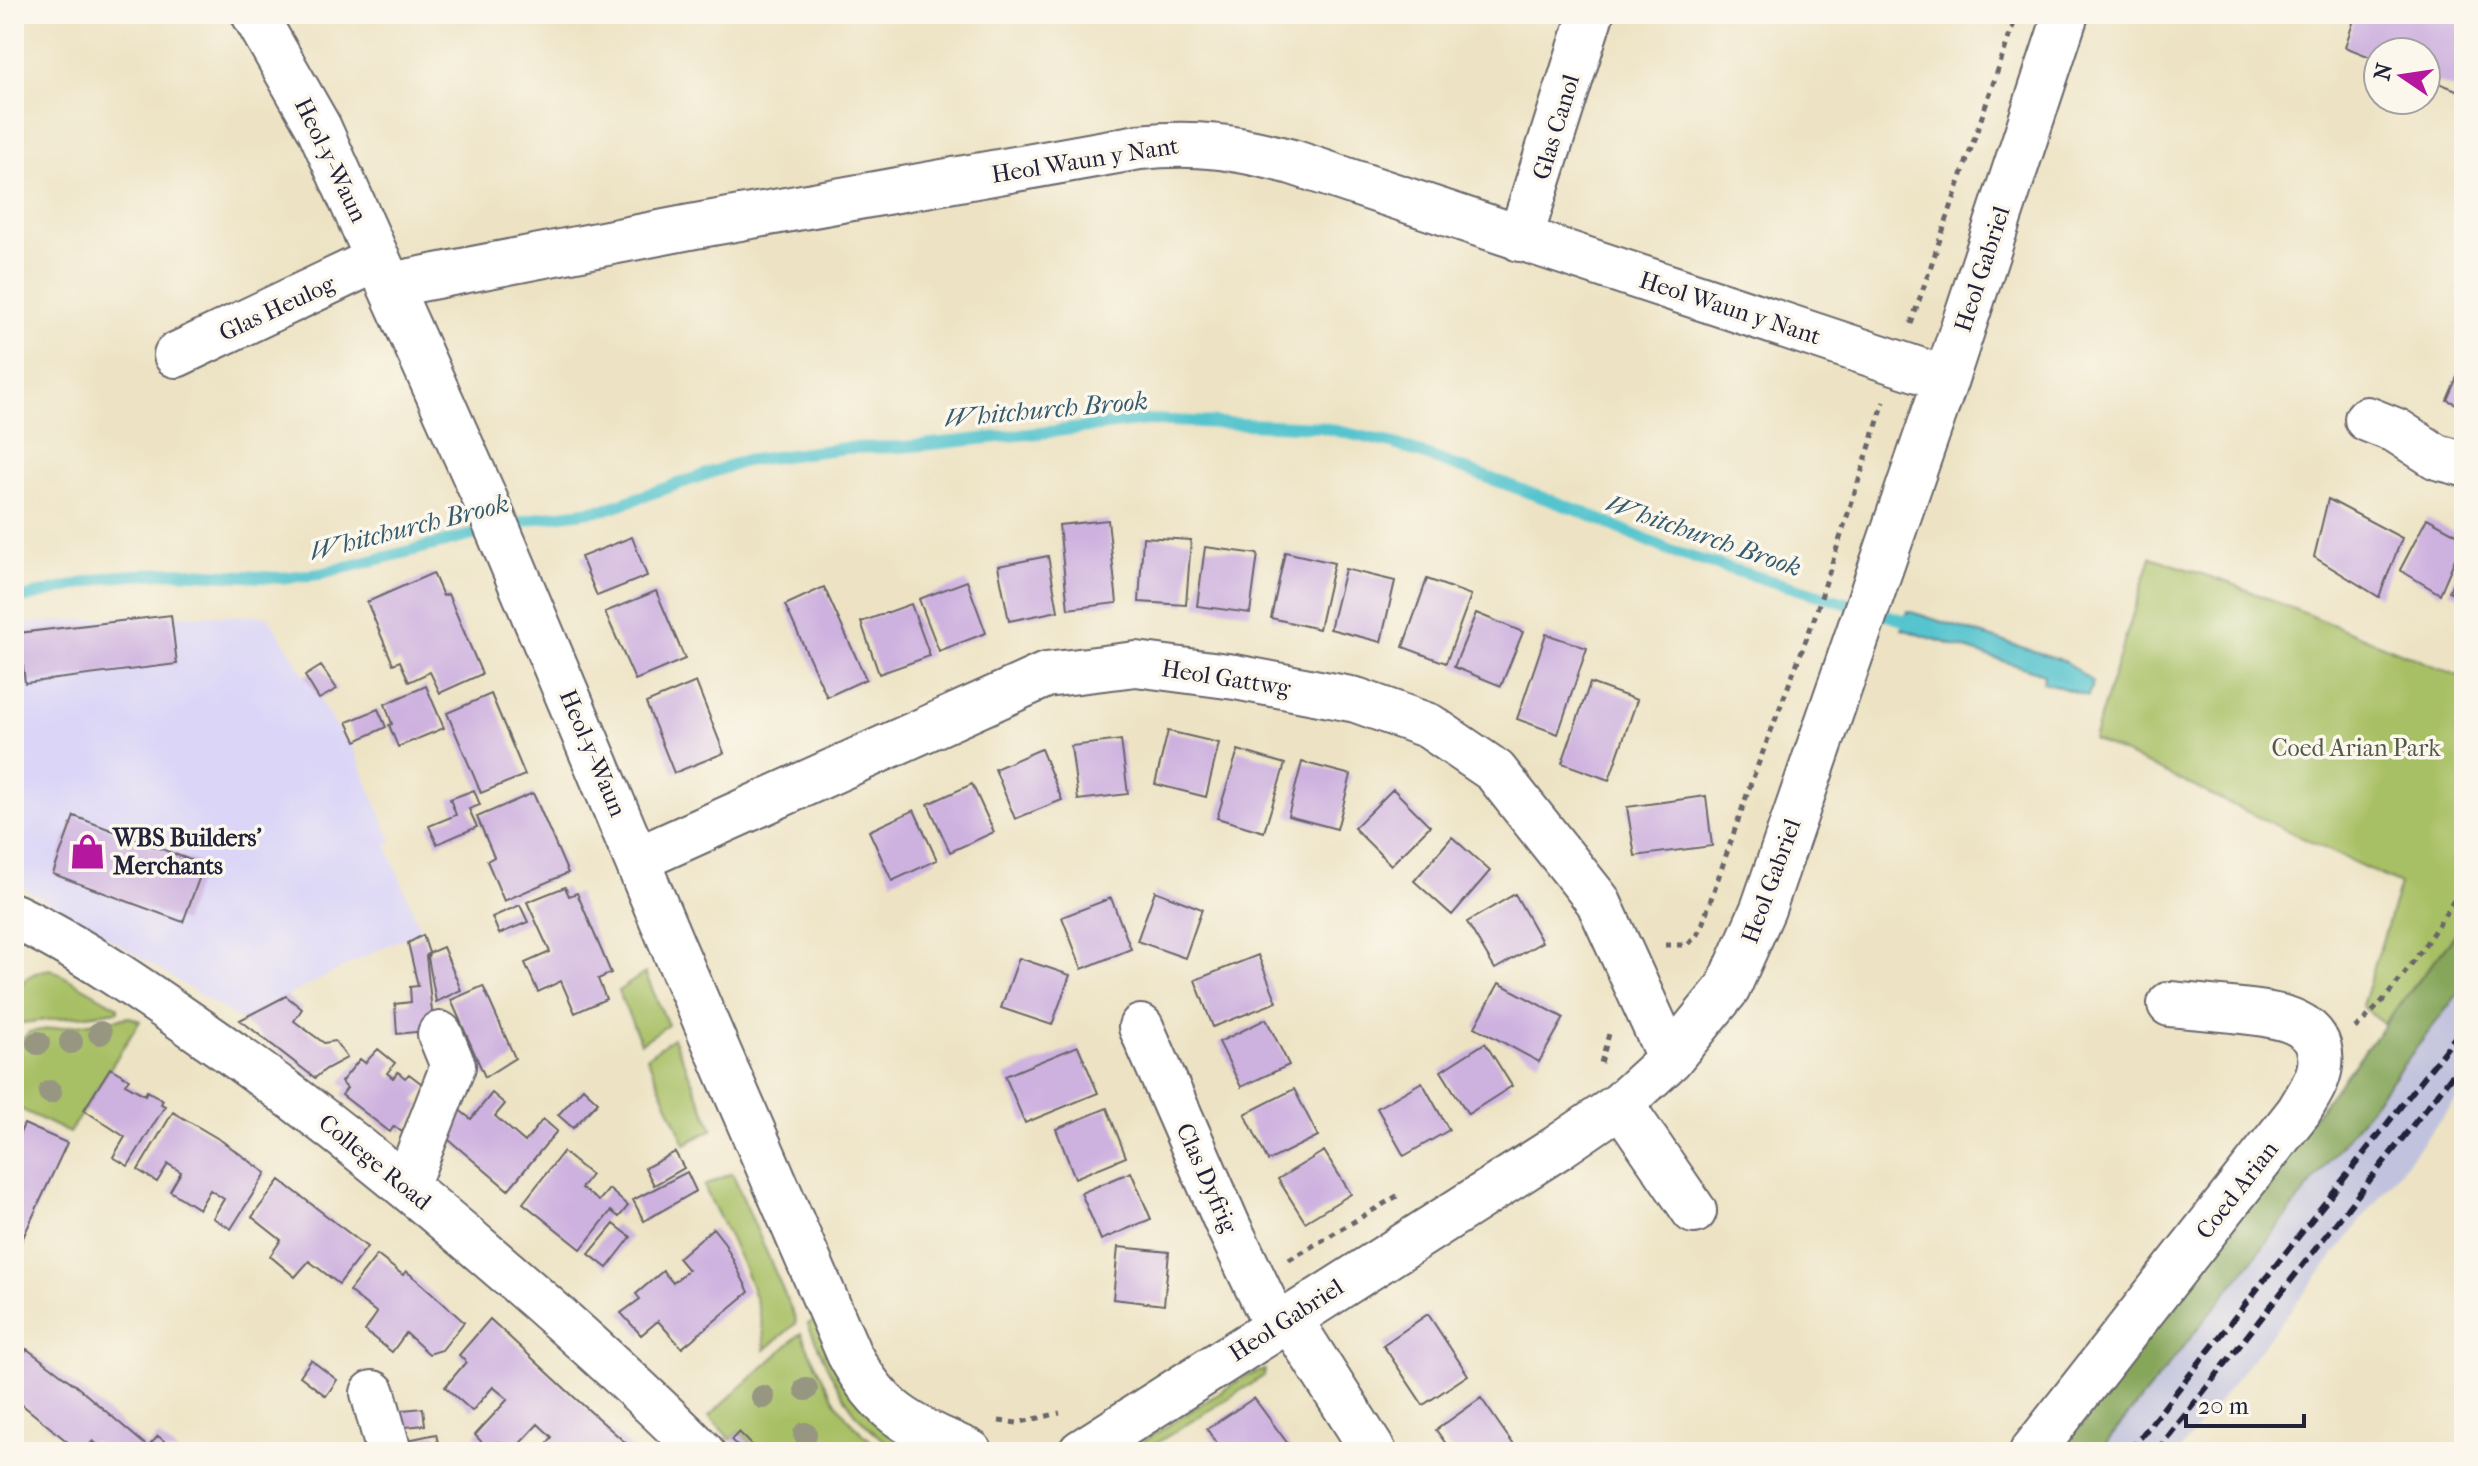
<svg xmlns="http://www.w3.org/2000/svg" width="2478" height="1466" viewBox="0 0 2478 1466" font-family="'IM FELL French Canon',serif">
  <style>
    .built { fill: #dbd6f7 }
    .industrial { fill: #c1c2dd }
    .green { fill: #a8c065; stroke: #657150; stroke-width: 2 }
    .forest { fill: #86a65a; stroke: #54644a; stroke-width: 2 }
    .water { fill: #57c4ce; stroke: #3c7384; stroke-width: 2 }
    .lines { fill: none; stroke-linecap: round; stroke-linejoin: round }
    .stream { stroke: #57c4ce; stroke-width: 12 }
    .building { fill: #cdb1df }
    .minor-casing { stroke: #69666b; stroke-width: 48 }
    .path { stroke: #69666b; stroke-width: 5; stroke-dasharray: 6 6; stroke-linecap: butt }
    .minor { stroke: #fff; stroke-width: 44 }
    .rail { stroke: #22223b; stroke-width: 6; stroke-dasharray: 12 6; stroke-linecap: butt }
    .tree { fill: #979781 }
    .labels { text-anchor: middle; stroke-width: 7; stroke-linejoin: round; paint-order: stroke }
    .street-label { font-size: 24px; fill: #22223b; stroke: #fbf7ec }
    .park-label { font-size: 24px; fill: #51594a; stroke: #fbf7ec }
    .poi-label { font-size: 24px; font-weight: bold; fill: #22223b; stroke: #fbf7ec; text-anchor: start }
    .water-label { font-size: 26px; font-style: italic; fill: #355b6e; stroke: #fbf7ec }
  </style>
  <rect width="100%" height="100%" fill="#fbf7ec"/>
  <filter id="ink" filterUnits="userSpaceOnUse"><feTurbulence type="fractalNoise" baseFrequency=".0125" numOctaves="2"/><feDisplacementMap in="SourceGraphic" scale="16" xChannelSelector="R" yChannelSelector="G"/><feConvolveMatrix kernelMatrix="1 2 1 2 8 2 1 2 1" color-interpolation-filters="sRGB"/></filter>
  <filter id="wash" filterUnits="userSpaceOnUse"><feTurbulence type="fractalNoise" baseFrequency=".006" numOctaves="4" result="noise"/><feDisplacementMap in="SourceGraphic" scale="32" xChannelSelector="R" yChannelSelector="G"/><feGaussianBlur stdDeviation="1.8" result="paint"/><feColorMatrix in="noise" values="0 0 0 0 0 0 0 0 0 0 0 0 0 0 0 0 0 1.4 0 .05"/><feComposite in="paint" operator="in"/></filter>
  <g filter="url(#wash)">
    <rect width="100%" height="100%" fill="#ede3c4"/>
    <path class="built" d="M163 615 268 616 345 741 351 743 392 842 386 844 421 931 392 943 240 1020 71 914 14 883V624Z"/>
    <path class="industrial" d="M2464 986V1090L2179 1452H2099L2248 1266Z"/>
    <path class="green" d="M2151 557 2235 585 2464 678V923L2384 1024 2362 1006 2400 884 2093 739Z
      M51 969 118 1007V1011L23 1023 14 1016C14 989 22 973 51 969Z
      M645 973 668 1025 641 1043 618 991Z
      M130 1017 140 1021 69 1133 14 1106C14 1081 8 1051 29 1032Z
      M673 1038 713 1129 685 1144 647 1057Z
      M732 1173 796 1320 795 1324 765 1350C763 1291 728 1238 704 1186Z
      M818 1318 929 1452C922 1452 912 1453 905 1451 852 1431 829 1371 808 1324Z
      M801 1333C823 1381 840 1423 887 1452H759L739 1432 731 1440 709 1416Z
      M1265 1370 1264 1376 1142 1452H1130L1131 1449 1246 1376Z"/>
    <path class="forest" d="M2464 923V986L2248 1266 2099 1452H2052Z"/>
    <path class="water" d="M1908 611 2065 661 2093 682 2088 696 2043 682 2044 674 1902 629Z"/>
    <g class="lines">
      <path class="stream" d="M14 600 109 577 175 572 280 578 320 574 539 518 606 509 744 461 845 448 903 447 1048 432 1146 420 1320 427 1395 444 1580 511 1673 552 1920 625"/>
    </g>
    <g id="blocks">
      <path class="building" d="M2356 14H2454L2464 17V93L2426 78V52H2378V60L2345 47Z
        M2464 361V407L2447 400Z
        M2328 499 2402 538 2379 597 2314 557Z
        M2427 518 2464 538 2440 594 2400 570Z
        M1108 520 1117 603 1068 609 1059 525Z
        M632 537 647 576 597 596 581 557Z
        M1143 537 1191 540 1186 605 1139 602Z
        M1205 547 1258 554 1250 613 1197 606Z
        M1285 552 1334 563 1319 629 1271 618Z
        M1048 556 1058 611 1009 621 998 566Z
        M2464 557V599L2449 591Z
        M1345 569 1395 581 1381 642 1330 629Z
        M433 573 443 596 448 594 482 674 440 693 430 672 409 682 400 661 393 664 367 602Z
        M1427 579 1471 595 1446 663 1403 647Z
        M967 581 986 633 939 651 919 599Z
        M824 587 866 679 827 697 785 605Z
        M656 591 685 659 635 680 605 612Z
        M911 604 930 656 879 674 861 622Z
        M1476 613 1523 632 1501 686 1454 667Z
        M171 615 177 664 25 683 19 633Z
        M1546 634 1587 648 1558 734 1517 719Z
        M321 666 337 689 319 699 305 676Z
        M696 682 724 753 674 773 646 703Z
        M1590 683 1637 700 1609 780 1562 763Z
        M426 686 444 728 398 747 389 725 392 724 385 704Z
        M491 694 525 775 481 793 447 713Z
        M378 709 386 727 356 741 347 722Z
        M1168 731 1219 743 1206 797 1155 784Z
        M1121 740 1128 794 1078 800 1071 746Z
        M1041 749 1062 800 1015 819 995 769Z
        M1238 750 1285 764 1264 832 1217 818Z
        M1302 762 1351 775 1337 829 1288 816Z
        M972 784 994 832 950 852 928 804Z
        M1393 789 1430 826 1391 865 1354 828Z
        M474 790 480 805 469 809 477 827 437 844 429 826 456 815 450 799Z
        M533 793 568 873 504 901 487 861 494 857 477 817Z
        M1706 796 1712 846 1635 856 1627 807Z
        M914 810 937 860 892 881 869 831Z
        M74 816 204 865 183 922 53 874Z
        M1452 837 1490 871 1452 915 1414 881Z
        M565 887 569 896 577 893 611 973 598 979 606 999 575 1013 561 981 538 992 525 963 550 952 527 902Z
        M1155 891 1202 909 1185 958 1137 941Z
        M1515 894 1542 942 1495 969 1467 922Z
        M1111 898 1131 949 1082 969 1062 917Z
        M520 905 528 922 499 934 492 917Z
        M423 935 429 953 426 956 434 1030 397 1034 395 1004 411 1002 410 987 418 986 408 943Z
        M443 947 461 990 436 1002 428 957 429 953Z
        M1258 955 1277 1002 1213 1027 1195 980Z
        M1019 958 1070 975 1052 1025 1001 1008Z
        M1499 983 1564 1018 1539 1062 1475 1027Z
        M483 986 515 1058 485 1077 451 1000Z
        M286 996 302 1009 294 1021 324 1043 335 1041 347 1058 326 1069 315 1078 240 1020Z
        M1266 1019 1289 1065 1241 1087 1219 1042Z
        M1485 1043 1512 1086 1468 1114 1441 1071Z
        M1078 1046 1098 1093 1025 1123 1005 1076Z
        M378 1049 395 1063 387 1073 393 1078 398 1072 405 1078 409 1074 426 1087 415 1101 421 1105 402 1132 394 1126 390 1132 342 1095 347 1088 341 1082 360 1059 365 1063Z
        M110 1068 129 1079 125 1084 145 1095 147 1091 163 1100 161 1104 165 1106 128 1166 113 1157 125 1137 84 1110Z
        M1422 1082 1449 1130 1404 1156 1377 1108Z
        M583 1088 598 1102 573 1128 558 1115Z
        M1294 1089 1318 1136 1268 1161 1245 1114Z
        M492 1093 505 1104 495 1116 525 1142 543 1119 557 1131 508 1190 442 1134 453 1105 471 1119Z
        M1107 1108 1126 1157 1075 1178 1056 1129Z
        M173 1112 222 1141 266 1173 231 1229 213 1218 224 1199 210 1190 199 1209 170 1191 181 1172 168 1164 157 1182 138 1170Z
        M24 1124 67 1143 14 1257V1146Z
        M1324 1151 1351 1194 1305 1222 1278 1179Z
        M563 1152 591 1175 581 1188 599 1201 609 1189 628 1206 619 1217 611 1211 581 1249 523 1203Z
        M675 1152 684 1168 654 1185 645 1168Z
        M687 1172 696 1191 644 1221 633 1200Z
        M1131 1172 1151 1219 1101 1240 1081 1193Z
        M280 1180 367 1247 339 1284 309 1261 295 1277 270 1256 281 1240 252 1217Z
        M614 1224 631 1237 607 1268 589 1254Z
        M713 1228 724 1242 749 1292 682 1348 658 1321 641 1335 621 1313 640 1299 636 1294 663 1271 673 1283 688 1270 678 1258Z
        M1118 1247 1169 1252 1164 1305 1113 1299Z
        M377 1255 403 1275 406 1271 422 1284 464 1322 442 1350 429 1354 406 1333 392 1352 365 1331 377 1313 349 1291Z
        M1428 1314 1468 1375 1423 1405 1383 1345Z
        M490 1319 574 1397 636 1452H540L552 1437 538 1424 512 1452 498 1442 489 1450 475 1435 508 1399 493 1387 472 1411 445 1387 466 1362 459 1355Z
        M27 1349 75 1385 148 1447 158 1436 178 1452H106L93 1441 83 1452H80L14 1398V1365Z
        M311 1360 337 1380 326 1396 300 1376Z
        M1254 1398 1288 1444 1292 1452H1222L1207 1429Z
        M1481 1398 1506 1434 1519 1452H1452L1436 1430Z
        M423 1408 425 1425 395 1428 393 1411Z
        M739 1432 759 1452H744L731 1440Z
        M436 1434 440 1452H405L403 1441Z"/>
    </g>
  </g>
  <g filter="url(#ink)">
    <use href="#blocks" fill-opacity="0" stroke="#69666b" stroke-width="2"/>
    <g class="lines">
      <defs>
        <path id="minor" d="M254 14 319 128 482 492 672 944 849 1354C881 1414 909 1425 970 1452
          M1520 239 1591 14
          M390 285 690 227 1139 147C1198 141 1235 147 1292 162L1946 379
          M176 355 378 259
          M2367 419 2397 431 2437 457 2464 464
          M638 859 1046 675 1136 664 1235 677 1356 700 1429 726 1495 771 1598 901 1670 1059
          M14 916C83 949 147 994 210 1038 310 1107 404 1183 496 1263 567 1324 636 1386 702 1452
          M1141 1027 1229 1228 1276 1326
          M1621 1104 1694 1211
          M406 1186 453 1066 440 1034
          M1289 1318 1374 1452
          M373 1393 389 1452
          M1081 1452 1557 1148 1621 1104 1670 1059 1728 988 1763 909 1946 379 2066 14
          M2032 1452 2299 1111C2307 1097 2318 1082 2320 1066 2326 1016 2267 1014 2232 1010 2212 1008 2191 1006 2170 1004"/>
      </defs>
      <use href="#minor" class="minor-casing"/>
      <path class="path" d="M1911 324 2017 14
        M1665 945H1688L1700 931 1751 783 1814 619 1884 402
        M2355 1028C2395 995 2436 929 2464 884
        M1601 1063 1610 1030
        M1289 1260 1397 1196
        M999 1421 1017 1423 1060 1413"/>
      <use href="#minor" class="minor"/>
      <path class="rail" d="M2129 1452 2464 1026
        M2156 1452 2464 1060"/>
    </g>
    <g class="tree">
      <circle cx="100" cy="1033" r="12"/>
      <circle cx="71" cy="1042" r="12"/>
      <circle cx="38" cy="1043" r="12"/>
      <circle cx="50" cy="1092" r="12"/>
      <circle cx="806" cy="1389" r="12"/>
      <circle cx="763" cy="1397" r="12"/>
      <circle cx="805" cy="1434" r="12"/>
    </g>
  </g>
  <defs>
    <symbol id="shop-bare" viewBox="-9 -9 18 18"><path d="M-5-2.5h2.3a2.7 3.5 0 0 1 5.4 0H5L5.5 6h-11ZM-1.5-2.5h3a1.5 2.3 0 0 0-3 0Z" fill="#b5179e" stroke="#fbf7ec" stroke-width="2.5" paint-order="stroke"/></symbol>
  </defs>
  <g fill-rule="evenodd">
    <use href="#shop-bare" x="62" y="826" width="51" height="51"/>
  </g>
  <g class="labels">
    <g class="street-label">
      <text transform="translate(1556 127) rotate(-73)" y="8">Glas Canol</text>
      <text transform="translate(331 160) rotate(64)" y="8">Heol-y-Waun</text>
      <text transform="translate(1085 160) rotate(-9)" y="8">Heol Waun y Nant</text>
      <text transform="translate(1982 269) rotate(-72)" y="8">Heol Gabriel</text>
      <text transform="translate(277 308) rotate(-25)" y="8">Glas Heulog</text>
      <text transform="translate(1730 308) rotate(18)" y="8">Heol Waun y Nant</text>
      <text transform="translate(1226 678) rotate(9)" y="8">Heol Gattwg</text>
      <text transform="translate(593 753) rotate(67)" y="8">Heol-y-Waun</text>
      <text transform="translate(1771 881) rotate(-70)" y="8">Heol Gabriel</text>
      <text transform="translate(375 1162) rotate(39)" y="8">College Road</text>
      <text transform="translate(1207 1178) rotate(66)" y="8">Clas Dyfrig</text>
      <text transform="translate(2237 1190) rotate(-52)" y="8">Coed Arian</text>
      <text transform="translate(1286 1320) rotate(-33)" y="8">Heol Gabriel</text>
    </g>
    <g class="park-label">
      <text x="2356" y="756">Coed Arian Park</text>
    </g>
    <g class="poi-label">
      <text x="113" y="846">WBS Builders'<tspan x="113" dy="28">Merchants</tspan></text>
    </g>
    <g class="water-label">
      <text transform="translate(1046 409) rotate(-5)" y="9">Whitchurch Brook</text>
      <text transform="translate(409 527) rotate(-14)" y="9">Whitchurch Brook</text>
      <text transform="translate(1704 535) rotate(19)" y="9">Whitchurch Brook</text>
    </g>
  </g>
  <rect width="2478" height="1466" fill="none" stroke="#fbf7ec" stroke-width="48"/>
  <g transform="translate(2402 76) rotate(283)"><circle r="38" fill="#fbf7ec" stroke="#a4a2a5" stroke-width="2"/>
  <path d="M0-6L14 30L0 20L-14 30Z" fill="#b5179e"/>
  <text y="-12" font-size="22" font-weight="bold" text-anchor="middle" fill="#22223b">N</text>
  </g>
  <path d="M2186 1414v12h118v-12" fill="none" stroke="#22223b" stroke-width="4"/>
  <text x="2198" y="1414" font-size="24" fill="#22223b" stroke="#fbf7ec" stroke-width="6" paint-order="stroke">20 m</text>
</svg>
